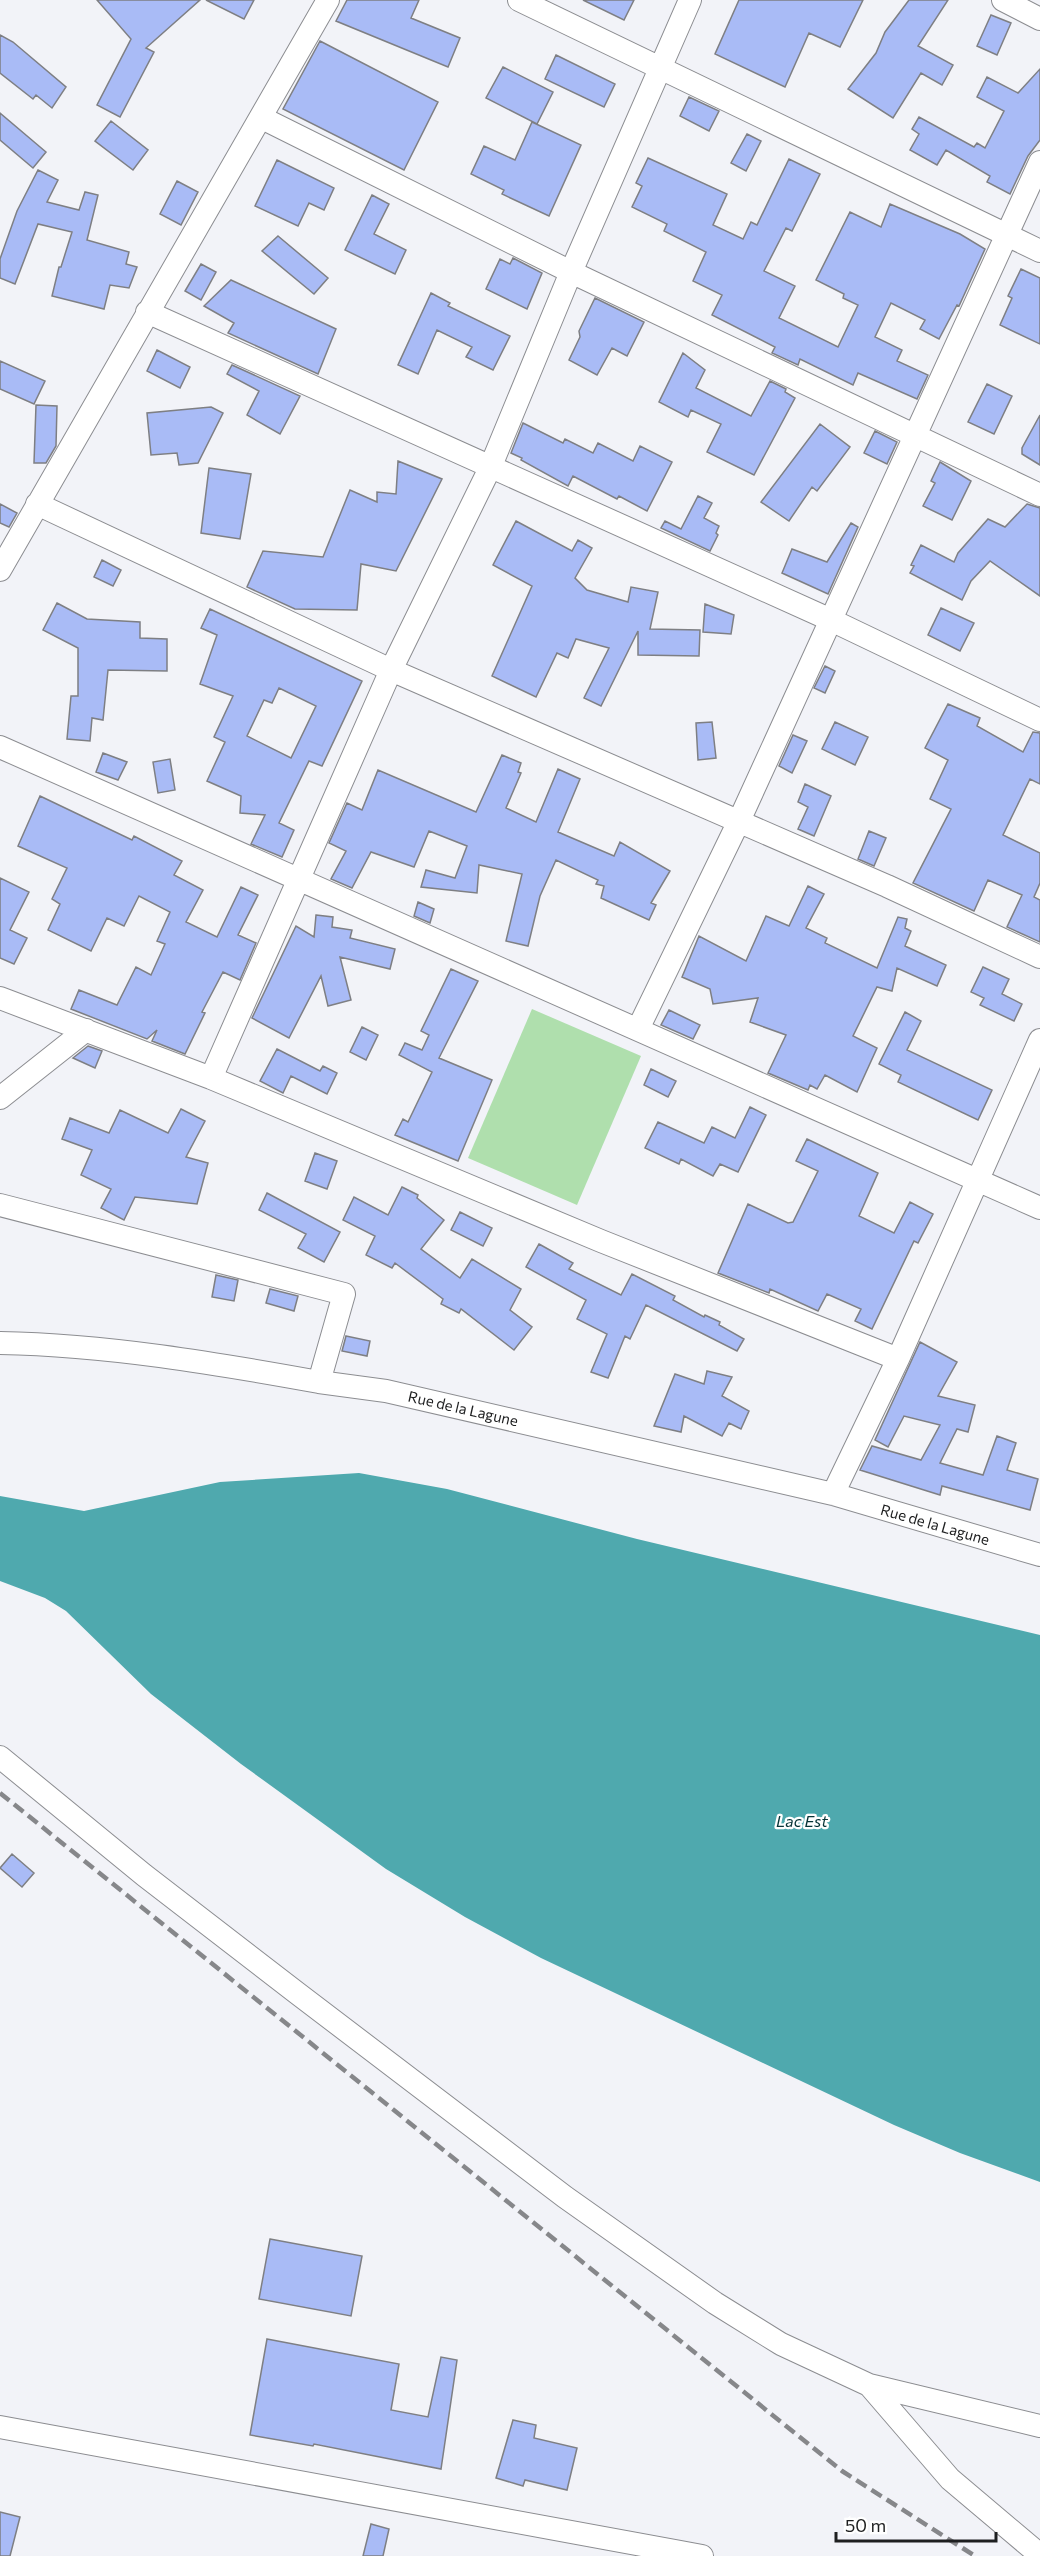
<svg xmlns="http://www.w3.org/2000/svg" width="1040" height="2556" viewBox="0 0 1040 2556" font-family="Commissioner,sans-serif">
  <style>
    .green { fill: #afdfad }
    .water { fill: #4fa9ae }
    .building { fill: #a9bbf6; stroke: #7e7f83; stroke-width: 1.5; fill-rule: evenodd }
    .lines { fill: none; stroke-linecap: round; stroke-linejoin: round }
    .minor-casing { stroke: #8c8d91; stroke-width: 24 }
    .minor { stroke: #fff; stroke-width: 22 }
    .rail { stroke: #86878a; stroke-width: 4.5; stroke-dasharray: 12 6; stroke-linecap: butt }
    .labels { text-anchor: middle; stroke-width: 4.5; stroke-linejoin: round; paint-order: stroke }
    .street-label { font-size: 15px; fill: #1e1f20; stroke: #fff }
    .water-label { font-size: 16px; font-style: italic; fill: #073437; stroke: #fff }
  </style>
  <rect width="100%" height="100%" fill="#f2f3f8"/>
  <path class="green" d="M532 1009 641 1056 577 1205 468 1158Z"/>
  <path class="water" d="M359 1473 447 1489 637 1539 1040 1635V2182L960 2153 894 2125 541 1958 465 1917 386 1869 241 1764 151 1694 66 1611 45 1598 0 1581V1496L84 1511 220 1482Z"/>
  <path class="building" d="M97 0H200L146 48 154 52 120 117 97 105 131 39Z
    M206 0H254L244 19Z
    M347 0H419L411 18 460 38 448 67 336 21Z
    M583 0H634L624 20Z
    M739 0H863L840 47 809 33 785 87 715 54Z
    M909 0H948L918 46 953 65 942 85 921 73 893 118 848 89 876 53 885 32Z
    M991 15 1011 23 997 55 977 46Z
    M0 35 13 42 66 87 52 108 36 95 33 99 0 73Z
    M320 41 438 102 404 170 283 109Z
    M556 55 615 84 604 107 545 79Z
    M503 67 553 92 537 124 486 98Z
    M1040 69V140L1028 156 1010 194 987 182 990 176 946 150 937 165 910 150 919 134 912 129 919 117 974 147 977 143 985 148 1004 111 977 97 987 77 1018 93Z
    M689 97 719 111 709 131 680 116Z
    M0 113 46 152 33 168 0 140Z
    M111 121 148 150 133 170 95 141Z
    M532 122 581 145 549 216 502 194 504 190 471 174 484 146 515 160Z
    M747 134 761 141 746 171 731 163Z
    M648 158 727 194 713 225 743 239 751 222 757 225 789 159 820 174 792 231 786 228 764 271 795 286 779 318 838 347 858 305 843 298 844 294 816 280 850 212 881 227 890 204 960 234 985 249 959 306 957 305 939 339 920 329 925 320 891 303 875 337 902 350 897 361 928 375 917 399 858 373 853 385 800 359 798 365 772 353 775 347 712 315 722 295 693 281 706 252 664 231 667 224 632 207 642 186 636 183Z
    M277 160 334 188 324 210 309 203 298 226 255 206Z
    M38 170 58 180 47 202 79 210 85 192 98 195 87 240 129 252 126 264 137 267 129 288 110 285 104 309 52 296 59 267H61L72 232 38 224 15 284 0 278V259L17 211Z
    M177 181 198 192 181 225 160 214Z
    M372 195 389 204 374 234 406 250 395 274 345 250Z
    M278 236 328 278 314 294 262 251Z
    M513 258 542 273 527 309 486 289 500 259 510 264Z
    M201 264 216 272 201 300 185 291Z
    M1021 269 1040 278V344L1000 325 1012 298 1008 296Z
    M231 280 336 329 318 374 228 333 234 323 204 306Z
    M431 293 450 303 448 306 510 336 493 370 466 357 472 347 437 330 418 374 398 365Z
    M595 298 644 322 627 356 612 348 597 375 569 360 580 337 579 331Z
    M157 350 190 367 180 388 147 371Z
    M683 353 705 370 696 388 751 416 770 381 786 389 785 392 795 398 754 475 707 452 721 424 691 410 688 417 659 402Z
    M0 361 45 381 34 404 0 389Z
    M232 365 300 396 280 434 247 415 259 391 227 374Z
    M987 384 1012 396 994 434 968 422Z
    M36 405 57 406 56 446 46 463H34Z
    M211 407 223 413 198 463 179 465 177 453 151 455 147 413Z
    M1040 415V465L1022 454V448Z
    M523 423 563 443 565 439 593 453 598 443 633 461 640 446 672 462 647 511 619 496 617 499 573 476 568 486 521 460 522 458 511 453Z
    M820 424 850 447 817 491 812 487 789 521 761 502Z
    M875 431 897 442 887 464 864 453Z
    M398 461 442 479 396 571 361 564 357 610 295 609 247 587 263 551 323 557 350 490 377 502V492L396 494Z
    M940 462 971 481 952 520 923 506 935 483 931 481Z
    M209 468 251 474 240 539 201 533Z
    M698 496 712 503 704 518 719 526 716 533 718 535 710 551 661 528 665 521 681 529Z
    M0 504 17 513 9 527 0 523Z
    M1027 504 1040 508V596L990 561 971 581 962 600 910 573 914 566 911 565 921 545 954 562 958 553 988 519 1005 527Z
    M516 521 572 551 578 540 592 548 575 578 587 590 628 602 631 587 658 592 650 629 700 630 699 656 638 655V631L601 706 584 698 609 648 576 639 568 658 557 653 536 697 492 676 532 586 493 565Z
    M851 523 858 527 828 594 782 573 792 549 827 562Z
    M102 560 121 570 113 586 94 577Z
    M57 603 87 619 140 622V638L167 639V671L108 670 103 720 92 718 90 741 67 739 71 696H78V648L43 630Z
    M705 604 734 615 731 634 703 632Z
    M941 608 974 623 960 651 928 635Z
    M210 609 362 681 322 766 309 761 279 823 294 830 282 857 251 844 265 815 240 813 241 796 207 781 225 742 214 737 233 696 200 684 217 635 201 628ZM279 688 316 706 291 758 247 736 264 700 272 703Z
    M825 666 835 671 825 693 814 688Z
    M948 704 980 718 977 726 1023 752 1033 732 1040 733V784L1030 779 1003 835 1040 853V883L1034 897 1040 900V942L1007 927 1022 895 988 880 974 911 913 883 951 809 930 799 948 760 925 748Z
    M712 722 716 758 698 760 696 723Z
    M835 722 868 737 855 765 822 749Z
    M793 735 807 741 792 773 779 766Z
    M103 753 127 762 118 780 96 772Z
    M502 755 521 763 518 772 521 773 506 808 536 822 558 769 580 779 558 832 614 856 620 842 670 871 651 903 656 905 649 920 601 898 604 886 596 884 598 880 556 860 540 896 528 946 506 941 522 874 479 865 477 893 421 887 426 870 455 878 467 846 429 831 414 867 371 852 352 888 331 879 346 851 329 843 347 803 362 810 378 770 476 812Z
    M170 759 175 790 158 793 153 762Z
    M805 784 831 796 814 836 798 829 808 807 798 802Z
    M40 796 132 840 134 836 182 861 174 875 203 890 186 922 217 937 241 887 258 895 238 935 256 943 240 980 223 972 202 1012 205 1013 185 1054 152 1041 157 1030 147 1039 71 1009 79 990 117 1005 136 967 151 975 165 944 157 941 170 912 139 896 124 926 107 918 91 951 48 930 60 904 52 899 67 868 18 846Z
    M869 831 886 838 874 866 858 859Z
    M0 878 29 892 10 930 27 938 14 964 0 958Z
    M808 886 824 894 806 928 827 938 825 943 877 968 898 917 907 919 905 928 911 931 905 946 946 965 937 986 897 968 892 991 877 987 853 1036 877 1048 857 1092 825 1075 817 1089 810 1085 808 1090 768 1073 786 1035 750 1022 758 998 713 1004 710 989 682 977 699 936 746 961 766 916 789 926Z
    M418 902 434 909 430 923 414 916Z
    M316 915 333 917 332 927 352 930 350 938 395 949 390 969 340 957 351 1000 328 1006 321 976 289 1038 252 1018 296 926 314 937Z
    M983 967 1009 979 1002 994 1022 1004 1014 1021 980 1005 984 998 971 992Z
    M451 969 478 981 439 1058 492 1080 458 1161 395 1135 403 1119 408 1122 432 1072 399 1055 405 1043 422 1050 429 1035 421 1031Z
    M669 1010 700 1025 693 1039 661 1025Z
    M905 1012 921 1021 907 1050 992 1090 978 1120 898 1082 901 1075 879 1064Z
    M362 1027 378 1035 366 1060 350 1052Z
    M88 1046 102 1051 95 1068 73 1058Z
    M277 1049 320 1071 323 1066 337 1073 327 1094 291 1076 283 1093 260 1081Z
    M651 1069 676 1081 668 1097 644 1085Z
    M750 1107 766 1115 738 1172 720 1164 713 1176 681 1159 679 1164 645 1148 658 1122 704 1143 712 1127 735 1138Z
    M181 1109 205 1121 186 1157 208 1163 197 1204 135 1197 124 1220 101 1208 111 1189 81 1175 92 1150 62 1139 70 1118 109 1133 120 1110 168 1133Z
    M807 1139 878 1173 859 1216 894 1233 910 1202 933 1214 918 1243 914 1241 872 1329 855 1321 861 1309 827 1294 818 1311 770 1289 769 1293 718 1273 748 1204 788 1223 793 1222 818 1171 796 1161Z
    M315 1153 337 1161 327 1189 305 1181Z
    M402 1187 418 1195 417 1198 444 1220 421 1249 460 1278 472 1259 521 1289 510 1310 532 1327 514 1350 461 1309 459 1313 441 1304 443 1299 395 1263 392 1268 366 1255 375 1236 343 1220 354 1197 388 1215Z
    M267 1193 340 1232 324 1262 298 1248 306 1234 259 1210Z
    M460 1212 492 1228 483 1246 451 1230Z
    M539 1244 573 1263 569 1269 621 1295 632 1274 675 1296 673 1300 704 1317 705 1315 720 1322 719 1325 744 1339 737 1351 646 1305 630 1339 625 1336 608 1378 591 1372 607 1334 577 1319 586 1300 526 1267Z
    M216 1275 238 1280 234 1301 212 1297Z
    M270 1289 298 1296 294 1311 266 1303Z
    M346 1336 370 1341 367 1356 342 1351Z
    M920 1342 957 1362 938 1396 975 1405 968 1432 957 1429 940 1463 983 1475 997 1436 1016 1443 1007 1470 1038 1479 1030 1510 942 1486 940 1495 860 1470 872 1446 921 1460 940 1425 904 1416 888 1447 875 1440Z
    M707 1371 732 1377 722 1396 749 1411 741 1429 729 1423 722 1436 684 1416 681 1432 654 1426 675 1374 704 1384Z
    M12 1854 34 1873 22 1887 0 1868Z
    M270 2239 362 2256 351 2316 259 2299Z
    M267 2339 399 2364 391 2410 428 2417 441 2357 457 2360 441 2469 314 2444 313 2446 250 2435Z
    M513 2420 536 2425 534 2438 577 2448 567 2490 525 2480 523 2486 496 2478Z
    M0 2512 20 2517 10 2556H0Z
    M371 2524 389 2529 383 2556H363Z"/>
  <g class="lines">
    <defs>
      <path id="minor" d="M519 0 1040 251
        M1003 0 1040 19
        M262 118 571 272 1040 495
        M147 312 831 620 1040 720
        M37 504 391 670 887 886 1040 957
        M0 570 328 0
        M0 747 1040 1208
        M0 998 211 1078 601 1241 898 1359
        M638 1029 739 821 1040 162
        M211 1078 391 670 490 468 571 272 690 0
        M0 1098 86 1030
        M0 1205 344 1294 319 1382 386 1391 833 1494 1040 1555
        M0 1343C107 1345 214 1363 319 1382
        M833 1494 898 1359 1040 1040
        M0 1757 144 1875 297 1993 565 2197 715 2303 781 2344 869 2385 1040 2426
        M869 2385 950 2479 1040 2555
        M0 2427 702 2556"/>
    </defs>
    <use href="#minor" class="minor-casing"/>
    <use href="#minor" class="minor"/>
    <path class="rail" d="M0 1793 842 2471 975 2556"/>
  </g>
  <g class="labels">
    <g class="street-label">
      <text transform="translate(463 1409) rotate(13)" y="5">Rue de la Lagune</text>
      <text transform="translate(935 1525) rotate(16)" y="5">Rue de la Lagune</text>
    </g>
    <g class="water-label">
      <text x="802" y="1827">Lac Est</text>
    </g>
  </g>
  <path d="M836 2532v9h160v-9" fill="none" stroke="#1e1f20" stroke-width="3"/>
  <text x="845" y="2532" font-size="18" fill="#1e1f20" stroke="#ffffff" stroke-width="4.5" paint-order="stroke">50 m</text>
</svg>
